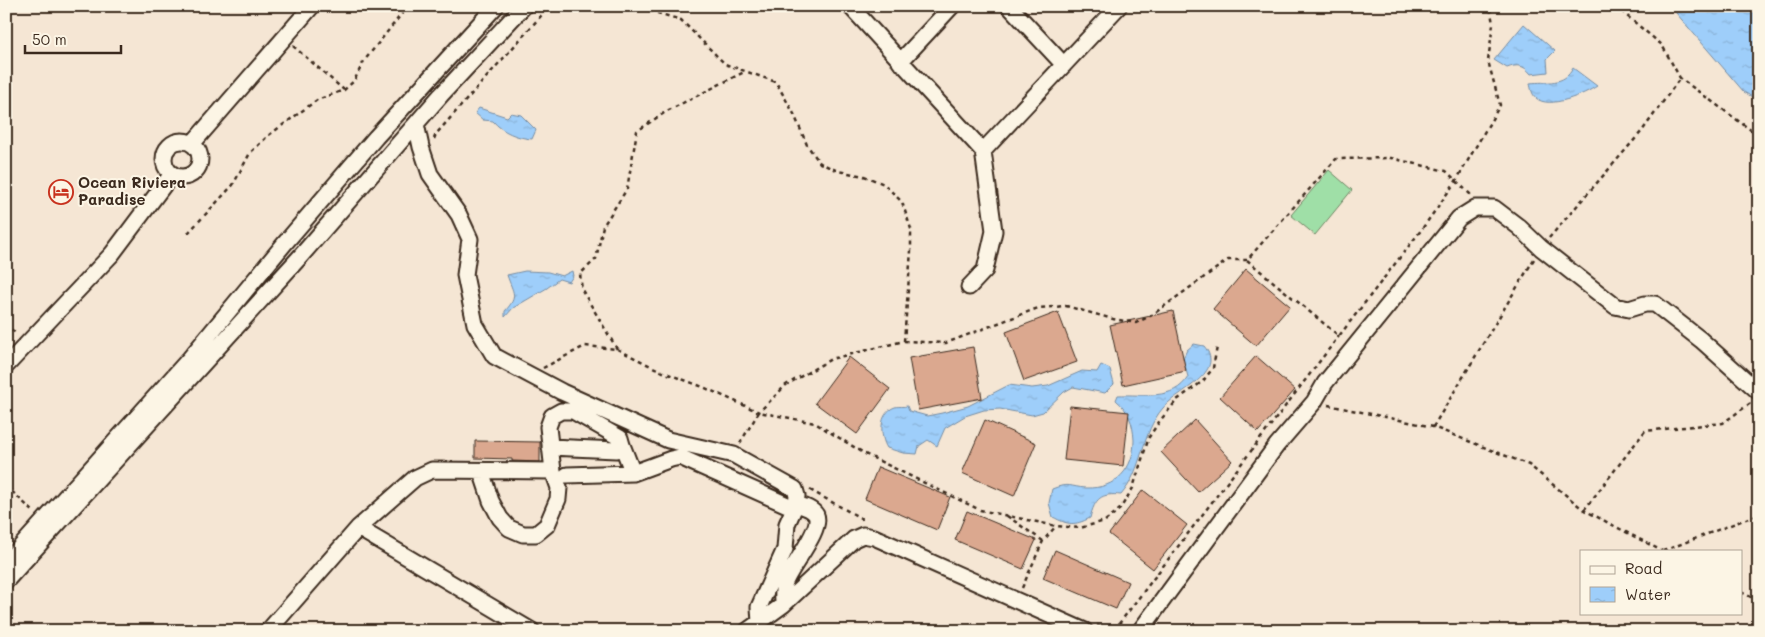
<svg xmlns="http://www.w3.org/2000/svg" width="1765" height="637" viewBox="0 0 1765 637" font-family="Mali,sans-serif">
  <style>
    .pitch { fill: #9fdfa7; stroke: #6d8462 }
    .water { fill: url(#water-ripples); stroke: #768ca2 }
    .building { fill: #dba88f; stroke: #3b2a1e }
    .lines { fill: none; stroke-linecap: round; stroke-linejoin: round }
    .minor-casing { stroke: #3b2a1e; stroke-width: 19 }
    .path { stroke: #3b2a1e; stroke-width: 2.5; stroke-dasharray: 4 4; stroke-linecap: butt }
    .minor { stroke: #fcf5e5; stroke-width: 15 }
    .labels { text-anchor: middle; stroke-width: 4; stroke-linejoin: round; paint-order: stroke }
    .poi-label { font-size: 15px; font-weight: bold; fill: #3b2a1e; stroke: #fcf5e5; text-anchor: start }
  </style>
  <defs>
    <pattern id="water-ripples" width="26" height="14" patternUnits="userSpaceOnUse" patternTransform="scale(1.25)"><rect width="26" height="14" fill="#9ecefa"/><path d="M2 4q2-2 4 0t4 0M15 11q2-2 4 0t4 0" fill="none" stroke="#89b1d6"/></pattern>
  </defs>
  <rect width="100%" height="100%" fill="#f5e6d4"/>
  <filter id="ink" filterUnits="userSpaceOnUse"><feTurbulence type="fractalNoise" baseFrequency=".02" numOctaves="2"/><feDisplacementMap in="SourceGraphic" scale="10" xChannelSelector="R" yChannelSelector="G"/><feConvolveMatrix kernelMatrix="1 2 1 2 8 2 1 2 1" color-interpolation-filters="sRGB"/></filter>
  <g filter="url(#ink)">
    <path class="pitch" d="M1329 170 1352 190 1315 235 1291 215Z"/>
    <path class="water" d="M1670 6H1759V101L1744 92Z
      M1524 24 1555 51 1547 59 1548 72 1531 74C1524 65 1517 64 1507 68L1494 60Z
      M1573 68 1597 86C1585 94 1549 110 1536 98 1532 94 1531 89 1530 83 1547 81 1564 86 1573 68Z
      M479 108 507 117 511 113 521 115 536 130 532 139C518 138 502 132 493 121L483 120 475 113Z
      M525 271 548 272 562 276 572 271 573 276 569 282 559 279 547 288 513 308 505 317V311C519 296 513 293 507 275Z
      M1194 344 1204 346C1227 373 1178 390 1163 408 1141 433 1143 470 1121 495 1101 493 1095 498 1090 518 1074 526 1068 525 1053 517L1049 503 1052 489C1069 482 1070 487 1086 488 1116 489 1134 469 1134 440 1133 423 1129 411 1116 400L1118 395C1142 394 1174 401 1188 377L1183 358 1187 350Z
      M1101 365 1110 369 1114 384 1105 393 1073 387 1064 392 1043 412 1032 415 1000 409 984 410 965 416 945 428 937 446 928 440 919 446 917 454 903 453 887 448C880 437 878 413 895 407 899 406 904 407 907 406L909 411 927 416 942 413 968 406 1009 385 1032 388 1048 386 1082 371 1097 372Z"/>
    <path class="building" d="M1246 269 1290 306 1256 346 1213 309Z
      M1173 311 1186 371 1123 385 1110 325Z
      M1058 312 1077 362 1024 381 1006 332Z
      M973 347 982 398 918 410 909 358Z
      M1256 356 1295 390 1258 432 1220 397Z
      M849 357 890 389 857 434 815 403Z
      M1070 406 1129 412 1123 466 1064 460Z
      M985 420 1036 443 1014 496 962 473Z
      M1195 420 1232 461 1198 492 1161 452Z
      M475 441 540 442V462L512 461V459L475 458Z
      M878 467 950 497 937 530 865 499Z
      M1143 490 1187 525 1153 569 1109 534Z
      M967 511 1036 540 1023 569 955 540Z
      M1055 550 1128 582 1116 609 1043 578Z"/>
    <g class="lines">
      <defs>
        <path id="minor" d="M850 6 983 151 994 231 985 270 969 287
          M1009 6 1064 65
          M900 62 952 6
          M416 124 421 147 430 174 459 215 470 239 465 275 475 324 494 356 562 392 668 440 734 455 795 489 797 496 796 504 787 524 785 549 759 607 760 623
          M164 159a18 18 0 1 1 36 0a18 18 0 1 1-36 0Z
          M192 144 312 6
          M983 151 1119 6
          M6 366 112 254 172 174
          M622 445 633 473
          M481 471 491 501 500 518 509 528 523 534H536L547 525 558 499 559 488 553 471 548 427 552 416 561 411H573L620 438 622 445 616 450 550 447
          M567 475 633 473 671 459 680 457 794 508
          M358 528 532 631
          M6 563 190 358 285 243 376 137 496 6
          M6 581 299 258 441 95 524 6
          M783 605C783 599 782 591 784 585 788 569 823 530 816 515 812 508 802 506 796 504
          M268 631 358 528 415 478 432 470 553 471
          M747 631 783 605 854 539 863 535 874 537 1085 631
          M1140 631 1277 445 1314 402 1325 383 1459 218 1475 208H1494L1519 227 1541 248 1615 306 1629 309 1645 304H1655L1701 340 1759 392"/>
      </defs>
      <use href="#minor" class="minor-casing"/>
      <path class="path" d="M634 6 681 20 725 64 776 82 794 114 807 145 820 163 838 171 864 176 884 184 902 202 911 229V251L904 341
        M1615 6 1662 45 1680 78 1759 136
        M293 46 344 90
        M434 139 436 134 548 8 559 6
        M188 233 233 185 250 153 269 135 317 100 344 90 354 81 364 61 408 6
        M1549 238 1642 131 1680 78
        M1247 260 1339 336 1422 229 1456 181 1500 105 1488 61 1493 24 1490 6
        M6 324 17 335
        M617 349 582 290 580 274 596 259 603 226 627 189 637 131 667 111 746 71
        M543 368 585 346 617 349 663 372 703 387 759 412 786 385 831 359 904 341 946 343 1038 308 1066 306 1113 319 1136 323 1152 315 1228 260H1247L1336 159 1391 158 1446 171 1470 194 1471 197
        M1328 405 1433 427 1529 465 1584 510 1662 551
        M1433 427 1534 259
        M740 443 759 412 815 423 867 455 980 510 1056 526 1080 528 1105 521 1120 509 1133 488 1149 437 1159 422 1177 400 1203 381 1213 368 1217 347
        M6 486 35 513
        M810 490 866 521
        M1584 510 1645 431 1723 423 1752 402
        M1007 516 1043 541
        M1663 551 1759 514
        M1022 588 1043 541 1056 526
        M1741 592 1759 601
        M1097 625 1110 629 1118 625 1339 336"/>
      <use href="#minor" class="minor"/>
    </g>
  </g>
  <defs>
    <symbol id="hotel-ring" viewBox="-11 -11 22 22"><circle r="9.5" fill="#fcf5e5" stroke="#c8321e" stroke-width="1.5"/><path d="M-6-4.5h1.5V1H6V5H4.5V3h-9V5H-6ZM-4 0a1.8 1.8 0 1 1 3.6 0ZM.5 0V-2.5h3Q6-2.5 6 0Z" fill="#c8321e"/></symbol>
  </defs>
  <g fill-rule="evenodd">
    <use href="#hotel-ring" x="47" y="178" width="28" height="28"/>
  </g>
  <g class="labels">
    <g class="poi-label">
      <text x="78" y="188">Ocean Riviera<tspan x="78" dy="17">Paradise</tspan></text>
    </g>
  </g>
  <rect width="1765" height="637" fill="none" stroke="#fcf5e5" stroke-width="25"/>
  <rect x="12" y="12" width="1740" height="612" fill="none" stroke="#3b2a1e" stroke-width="2" filter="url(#ink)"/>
  <rect x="1580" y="550" width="162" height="65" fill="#fcf5e5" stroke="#afa495"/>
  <rect x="1590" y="566" width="25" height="8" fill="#fcf5e5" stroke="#afa495"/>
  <text x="1625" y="574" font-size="15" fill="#3b2a1e">Road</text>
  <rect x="1590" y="587" width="25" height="15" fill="url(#water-ripples)" stroke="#afa495"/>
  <text x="1625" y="600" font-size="15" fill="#3b2a1e">Water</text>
  <path d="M25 45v8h96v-8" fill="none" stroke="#3b2a1e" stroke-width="2.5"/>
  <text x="32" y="45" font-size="15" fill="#3b2a1e" stroke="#fcf5e5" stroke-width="4" paint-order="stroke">50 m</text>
</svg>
